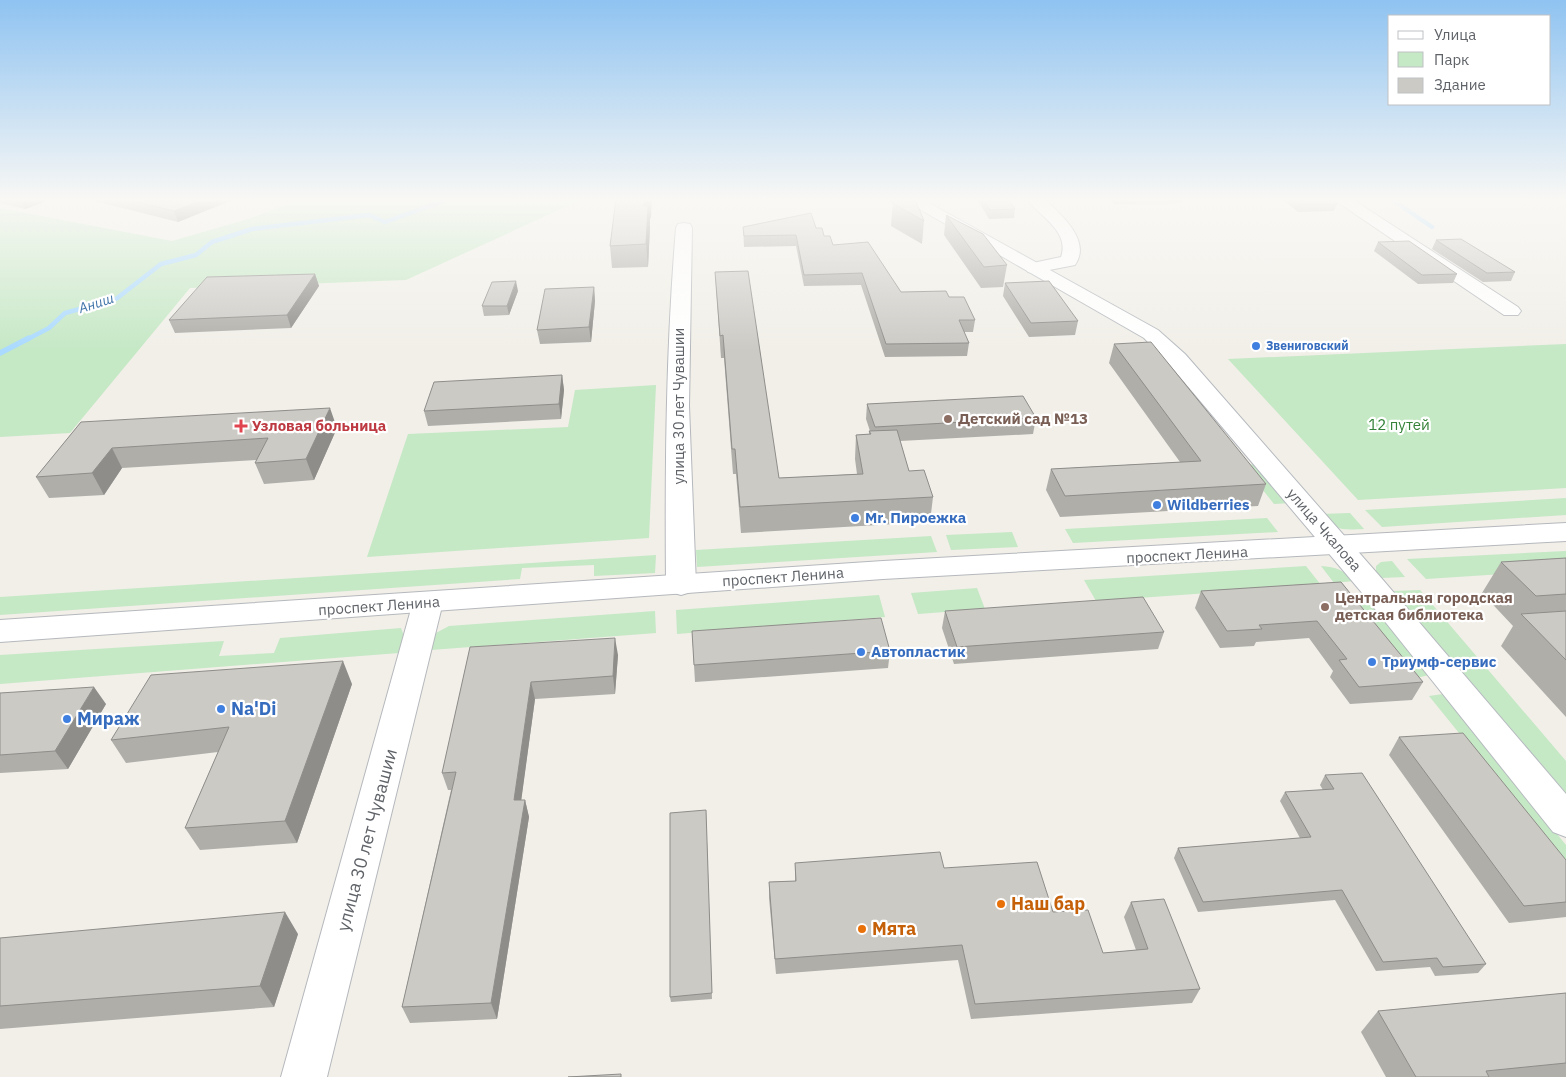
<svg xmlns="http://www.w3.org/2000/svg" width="1566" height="1077" viewBox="0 0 1566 1077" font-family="'IBM Plex Sans',sans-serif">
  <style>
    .green { fill: #c5e8c5 }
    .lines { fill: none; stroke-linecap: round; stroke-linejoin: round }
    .stream-far1 { stroke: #aadaff; stroke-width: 4.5 }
    .stream { stroke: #aadaff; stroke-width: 5.5 }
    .minor-casing { stroke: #b5b8bc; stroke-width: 2 }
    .tertiary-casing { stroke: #b5b8bc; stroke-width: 2 }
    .secondary-casing { stroke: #b6babf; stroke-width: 2 }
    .minor { fill: #fff; fill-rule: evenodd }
    .tertiary { fill: #fff; fill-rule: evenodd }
    .secondary { fill: #fff; fill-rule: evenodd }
    .wall { fill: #afaea9 }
    .shaded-wall { fill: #8f8d8a }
    .building { fill: #cccac5; stroke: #8f8d8a }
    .shop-dot { fill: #3f7fe0; stroke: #fff; stroke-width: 2 }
    .education-dot { fill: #8d6e63; stroke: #fff; stroke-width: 2 }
    .health-dot { fill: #e0444e; stroke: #fff; stroke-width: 2 }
    .food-dot { fill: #e8710a; stroke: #fff; stroke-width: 2 }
    .labels { text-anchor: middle; stroke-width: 4.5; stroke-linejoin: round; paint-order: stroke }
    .far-shop-label { font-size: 12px; font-weight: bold; fill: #366cbe; stroke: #fff; text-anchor: start }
    .far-water-label { font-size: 14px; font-style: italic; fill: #4174aa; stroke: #fff }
    .street-label { font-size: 15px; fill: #5f6368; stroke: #fff }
    .education-label { font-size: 15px; font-weight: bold; fill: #785e54; stroke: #fff; text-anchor: start }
    .park-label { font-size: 15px; fill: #348238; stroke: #fff }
    .health-label { font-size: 15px; font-weight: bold; fill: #be3a42; stroke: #fff; text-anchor: start }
    .shop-label { font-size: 15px; font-weight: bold; fill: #366cbe; stroke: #fff; text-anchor: start }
    .near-shop-label { font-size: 18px; font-weight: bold; fill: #366cbe; stroke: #fff; text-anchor: start }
    .near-street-label { font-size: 18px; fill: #5f6368; stroke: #fff }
    .near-food-label { font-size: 18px; font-weight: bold; fill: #c56008; stroke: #fff; text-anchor: start }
  </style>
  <rect width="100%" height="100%" fill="#f1efe8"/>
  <path class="green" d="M300 199H583L406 280 190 288 70 433 0 437V208L172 241 251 218Z
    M1566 344V488L1358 500 1228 359Z
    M656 385 649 538 367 557 408 434 568 427 575 390Z
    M1260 464 1292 503 1274 504 1243 465Z
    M1566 498V515L1382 527 1365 510Z
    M1350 513 1364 529C1344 530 1333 531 1320 514Z
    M1267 518 1278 532 1073 543 1065 529Z
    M1012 532 1018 547 951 550 946 535Z
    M931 536 937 552 697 567 696 550Z
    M1566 551V570L1426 579 1407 559Z
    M656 555 655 573 594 576V565L522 568 520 579 0 615V597Z
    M1392 561 1405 577 1381 578 1376 572V566L1381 562Z
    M1306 566 1321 585 1096 601 1084 580Z
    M1321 566C1336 567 1344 570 1354 581L1334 583Z
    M977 588 985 609 918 614 911 593Z
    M1420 590 1566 761V793L1393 591Z
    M879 595 885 617 677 634 676 610Z
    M1351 600H1369L1429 675 1416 678Z
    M655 611 656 633 431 650 434 634 449 626Z
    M401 628 404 636 399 653 0 684V655L224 641 219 656 274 653 280 638Z
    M1443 694 1566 845V865L1429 696Z"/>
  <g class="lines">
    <path class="stream-far1" d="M1391 199 1432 227
      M26 340 49 328 65 313 116 299 161 264 196 255 212 242 252 229 369 215 385 222 449 199"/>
    <path class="stream" d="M0 353 29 338"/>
    <defs>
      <path id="minor" d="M1027 199H1044C1061 214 1092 241 1075 265L1034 273 1028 272 1025 268 1028 264 1061 257C1070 231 1040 217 1027 199Z
        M1333 199H1352L1518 307 1521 311 1518 315H1504Z
        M684 223 690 224 692 228 689 406 696 585 691 592 681 595 671 592 666 585C665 466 666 347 676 228L678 224Z
        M428 592 439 595 443 602 327 1077H281L413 602 417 595Z"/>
      <path id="tertiary" d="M1566 523V541L883 579 0 642V620L883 561Z"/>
      <path id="secondary" d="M902 199H922L1158 330 1185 354 1383 580 1566 794V837L1553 832 1363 594 1169 364 1144 338Z"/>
    </defs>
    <use href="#minor" class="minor-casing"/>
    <use href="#tertiary" class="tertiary-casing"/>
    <use href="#secondary" class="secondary-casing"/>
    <use href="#minor" class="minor"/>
    <use href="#tertiary" class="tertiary"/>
    <use href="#secondary" class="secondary"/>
  </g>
  <path class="wall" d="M0 199H53L25 209 0 203Z
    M86 199H235L178 222Z
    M893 199 924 221 922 244 891 226Z
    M977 199H1007L1015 209 1014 218 989 219Z
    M1110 199H1183L1182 203 1114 204Z
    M1282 199H1331L1337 204 1334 211 1298 212Z
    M946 215 1007 265 1003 287 981 288 944 235Z
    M651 217 650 219V227L648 267 612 268 610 246Z
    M743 227 816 228 833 245 901 292 949 297 975 320 973 332H964L969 343 967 356 885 357 861 285 804 286 796 246 744 247Z
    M1436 240 1515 272 1511 281 1483 282 1432 249Z
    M1378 242 1457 274 1453 283 1418 284 1374 251Z
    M715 272 779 478 857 474 855 459 856 435 869 434V431H870L866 419 867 404 1036 418 1033 434 900 441 909 471 933 497 930 522 741 533 736 474H733L724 358H721Z
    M315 274 319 286 291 328 175 333 169 320Z
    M1005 283 1078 321 1075 335 1029 337 1003 296Z
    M594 287 595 301 591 342 540 344 537 330Z
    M518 291 509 315 484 316 482 306Z
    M1114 344 1266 484 1258 506 1060 517 1046 490 1051 469 1180 462 1109 363Z
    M562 375 564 390 561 419 428 426 424 411Z
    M81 422 337 428 314 480 264 484 255 463 257 460 122 468 104 495 49 498 36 477Z
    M1566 558V717L1501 646 1513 626 1482 593 1501 562Z
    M1341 582 1423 682 1412 700 1350 704 1330 677 1333 671 1309 638 1256 642 1254 646 1220 648 1195 608 1201 591Z
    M945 611 1164 632 1158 649 954 664 942 628Z
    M692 631 890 651 888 668 695 682Z
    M470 647 618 655 615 694 535 699 521 800H525L529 817 497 1019 410 1023 402 1007 451 790H448L442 773Z
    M352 684 297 843 200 850 185 828 218 752 126 763 111 740Z
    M0 693 106 704 68 769 0 773Z
    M1399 737 1566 860V917L1509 923 1389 755Z
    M1325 775 1486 964 1478 973 1435 976 1430 967 1376 971 1335 900 1198 912 1174 858 1178 848 1300 838 1280 801 1285 792 1323 790 1320 785Z
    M706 810 712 999 671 1002 670 997Z
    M795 863 944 868 1053 912 1103 953 1136 950 1124 917 1131 902 1200 989 1192 1003 971 1019 958 960 776 974 769 898V882L795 881Z
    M298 934 274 1007 0 1029V938Z
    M1566 993V1077H1386L1361 1032 1378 1011Z"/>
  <path class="shaded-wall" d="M20 199H53L25 209Z
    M205 199H235L178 222 174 211Z
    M647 199H652L651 217 650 219V227L648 267 643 206Z
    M315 274 319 286 291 328 287 315Z
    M516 281 518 291 509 315 507 306Z
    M594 287 595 301 591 342 589 327Z
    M562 375 564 390 561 419 559 404Z
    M330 408 337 428 314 480 306 459Z
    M112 448 122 468 104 495 92 473Z
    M615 638 618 655 615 694 613 676Z
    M343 661 352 684 297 843 285 821Z
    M531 682 535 699 519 817 514 800Z
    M94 687 106 704 68 769 55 751Z
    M525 800 529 817 497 1019 491 1003Z
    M285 912 298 934 274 1007 260 986Z"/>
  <path class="building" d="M124 199H205L174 211Z
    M616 199H647L643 206H648L646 244 610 246Z
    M893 199H915L924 221 892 203Z
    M983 199H1007L1015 209 990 210Z
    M1294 199H1331L1337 204H1301Z
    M811 213 816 228H822L824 236H830L833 245 868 242 901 292 946 291 949 297H964L975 320H959L969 343 886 344 862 273 804 275 796 235 744 236 743 227Z
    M946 215 983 234 1007 265 984 267Z
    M1461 239 1515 272 1487 273 1436 240Z
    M1409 241 1457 274 1422 275 1378 242Z
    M748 271 779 478 863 474 856 435 871 434 869 431 897 430 909 471 924 470 933 497 740 507 735 449H732L723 335 720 336 715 272Z
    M315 274 287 315 169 320 207 277Z
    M516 281 507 306H482L492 282Z
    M1049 281 1078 321 1031 323 1005 283Z
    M594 287 589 327 537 330 545 289Z
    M1151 342 1266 484 1065 496 1051 469 1201 461 1114 344Z
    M562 375 559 404 424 411 434 382Z
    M1023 396 1036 418 875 427 867 404Z
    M330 408 306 459 255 463 268 438 112 448 92 473 36 477 81 422Z
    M1566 558V594L1536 596 1501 562Z
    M1341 582 1423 682 1359 687 1339 660 1347 659 1317 621 1259 625 1262 629 1227 631 1201 591Z
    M1143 597 1164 632 957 647 945 611Z
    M1566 611V660L1521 614Z
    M881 618 890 651 694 665 692 631Z
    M615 638 613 676 531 682 514 800H525L491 1003 402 1007 456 772 442 773 470 647Z
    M343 661 285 821 185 828 229 727 111 740 151 675Z
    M94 687 55 751 0 755V693Z
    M1463 733 1566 860V902L1524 906 1399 737Z
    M1362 773 1486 964 1443 967 1437 958 1383 962 1342 890 1203 902 1178 848 1311 837 1285 792 1334 789 1325 775Z
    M706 810 712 993 670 997V813Z
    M940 852 944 868 1037 862 1053 912 1088 910 1103 953 1148 949 1131 902 1164 899 1200 989 975 1004 962 945 775 959 769 882 796 881 795 863Z
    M285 912 260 986 0 1006V938Z
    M1566 993V1063L1486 1071 1489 1077H1416L1378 1011Z
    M621 1074V1077H568Z"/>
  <linearGradient id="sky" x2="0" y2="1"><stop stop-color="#8fc3f1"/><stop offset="0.57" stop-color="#f9f8f5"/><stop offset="1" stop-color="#f9f8f5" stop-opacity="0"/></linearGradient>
  <rect width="1566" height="350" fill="url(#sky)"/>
  <g class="shop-dot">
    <circle cx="1256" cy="346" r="5"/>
    <circle cx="1157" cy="505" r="5"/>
    <circle cx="855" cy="518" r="5"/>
    <circle cx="861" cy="652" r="5"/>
    <circle cx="1372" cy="662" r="5"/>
    <circle cx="221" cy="709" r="5"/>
    <circle cx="67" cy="719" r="5"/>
  </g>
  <g class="education-dot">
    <circle cx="948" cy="419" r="5"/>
    <circle cx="1325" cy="607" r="5"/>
  </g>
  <path class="health-dot" d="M238.5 418.5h5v5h5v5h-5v5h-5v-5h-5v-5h5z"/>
  <g class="food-dot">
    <circle cx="1001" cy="904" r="5"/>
    <circle cx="862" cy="929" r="5"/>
  </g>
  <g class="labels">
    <g class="far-shop-label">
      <text x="1266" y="350">Звениговский</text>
    </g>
    <g class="far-water-label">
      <text transform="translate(96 303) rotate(-18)" y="5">Аниш</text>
    </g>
    <g class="street-label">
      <text transform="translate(679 406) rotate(-90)" y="5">улица 30 лет Чувашии</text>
      <text transform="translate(1324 530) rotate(49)" y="5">улица Чкалова</text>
      <text transform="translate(1187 555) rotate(-3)" y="5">проспект Ленина</text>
      <text transform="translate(783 577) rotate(-4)" y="5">проспект Ленина</text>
      <text transform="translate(379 606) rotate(-4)" y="5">проспект Ленина</text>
    </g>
    <g class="education-label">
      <text x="958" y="424">Детский сад №13</text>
      <text x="1335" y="603">Центральная городская<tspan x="1335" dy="17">детская библиотека</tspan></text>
    </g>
    <g class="park-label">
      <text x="1399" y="430">12 путей</text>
    </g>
    <g class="health-label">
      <text x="252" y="431">Узловая больница</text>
    </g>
    <g class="shop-label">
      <text x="1167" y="510">Wildberries</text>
      <text x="865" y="523">Mr. Пироежка</text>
      <text x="871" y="657">Автопластик</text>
      <text x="1382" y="667">Триумф-сервис</text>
    </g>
    <g class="near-shop-label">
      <text x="231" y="715">Na'Di</text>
      <text x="77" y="725">Мираж</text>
    </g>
    <g class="near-street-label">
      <text transform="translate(367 840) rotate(-75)" y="6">улица 30 лет Чувашии</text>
    </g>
    <g class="near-food-label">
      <text x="1011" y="910">Наш бар</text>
      <text x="872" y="935">Мята</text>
    </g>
  </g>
  <rect x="1388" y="15" width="162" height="90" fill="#ffffff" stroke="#bfc1c3"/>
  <rect x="1398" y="31" width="25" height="8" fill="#ffffff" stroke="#bfc1c3"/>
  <text x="1434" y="40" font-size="15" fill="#5f6368">Улица</text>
  <rect x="1398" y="52" width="25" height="15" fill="#c5e8c5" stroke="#bfc1c3"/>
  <text x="1434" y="65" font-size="15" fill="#5f6368">Парк</text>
  <rect x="1398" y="78" width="25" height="15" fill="#cccac5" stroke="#bfc1c3"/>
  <text x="1434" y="90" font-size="15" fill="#5f6368">Здание</text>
</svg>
